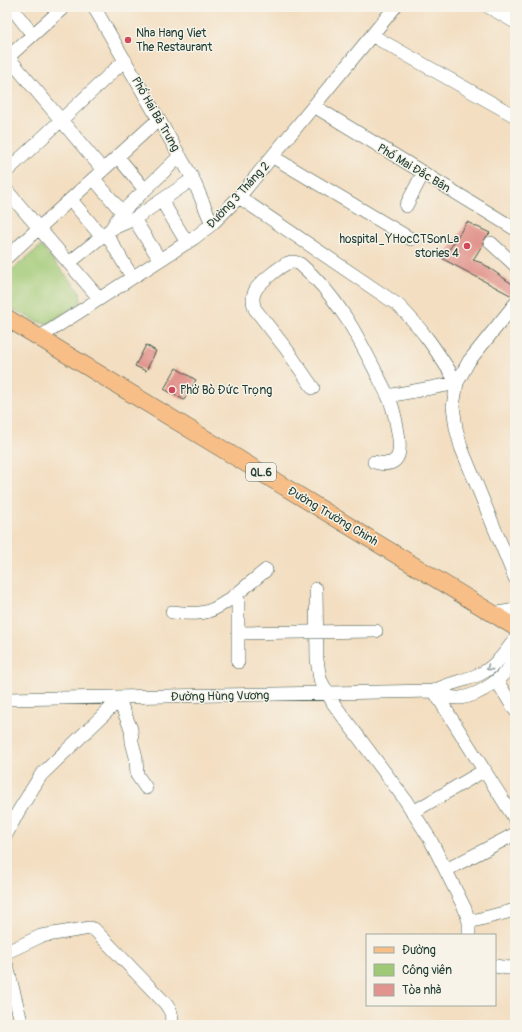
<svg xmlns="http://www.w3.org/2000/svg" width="522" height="1032" viewBox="0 0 522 1032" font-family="Pangolin,sans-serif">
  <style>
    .green { fill: #a0c975; stroke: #608354 }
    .building { fill: #e1948d }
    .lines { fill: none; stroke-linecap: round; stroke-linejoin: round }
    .minor-casing { stroke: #3f5549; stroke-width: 14 }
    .major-casing { stroke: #3f5549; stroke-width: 18 }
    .minor { stroke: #fff; stroke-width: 13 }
    .major { stroke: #f7be88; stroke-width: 17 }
    .oneway { stroke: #8f9e9a }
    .poi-dot { fill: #d1495b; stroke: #f7f3e8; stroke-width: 1.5 }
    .labels { text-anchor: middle; stroke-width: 3; stroke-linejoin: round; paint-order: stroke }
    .shield { fill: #f7f3e8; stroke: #60746a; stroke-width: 1 }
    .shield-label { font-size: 11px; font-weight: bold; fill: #1f3d34 }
    .poi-label { font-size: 12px; fill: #1f3d34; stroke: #f7f3e8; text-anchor: start }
    .street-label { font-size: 12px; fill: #1f3d34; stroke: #f7f3e8 }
  </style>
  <rect width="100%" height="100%" fill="#f7f3e8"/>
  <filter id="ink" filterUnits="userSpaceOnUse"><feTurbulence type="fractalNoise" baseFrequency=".025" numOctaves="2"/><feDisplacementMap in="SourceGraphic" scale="8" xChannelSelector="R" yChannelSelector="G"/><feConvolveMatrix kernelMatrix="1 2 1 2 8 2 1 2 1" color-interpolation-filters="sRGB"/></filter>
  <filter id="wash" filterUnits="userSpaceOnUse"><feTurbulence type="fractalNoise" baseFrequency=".012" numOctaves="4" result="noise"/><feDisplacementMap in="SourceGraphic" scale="16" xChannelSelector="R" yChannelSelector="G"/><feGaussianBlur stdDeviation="0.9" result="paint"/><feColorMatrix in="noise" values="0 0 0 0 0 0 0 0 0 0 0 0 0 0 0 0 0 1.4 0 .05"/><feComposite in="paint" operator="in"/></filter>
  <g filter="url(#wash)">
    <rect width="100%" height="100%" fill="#f3dec1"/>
    <path class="green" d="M41 246 80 292 81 302 49 323 38 322 7 306V274Z"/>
    <g id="blocks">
      <path class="building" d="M467 222 490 233 485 238 483 244 473 260 482 263 515 286V291L512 296 443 259Z
        M146 345 156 351 146 371 135 366Z
        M176 368 196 380 184 400 164 389Z"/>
    </g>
  </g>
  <g filter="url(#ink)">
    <use href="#blocks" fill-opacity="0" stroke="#3f5549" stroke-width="1"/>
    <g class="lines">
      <defs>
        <path id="minor" d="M11 7 33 35
          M94 7 193 179 212 224
          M489 7 515 22
          M373 36 515 116
          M8 57 103 170
          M7 58 64 7
          M314 106 515 229
          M118 157 145 190
          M273 157 411 239
          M7 171 125 60
          M94 179 122 212
          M7 191 99 298
          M239 197 398 305C422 328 439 354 457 383L388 396C393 406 395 416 397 427 401 447 404 470 374 462
          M71 200 101 236
          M162 201 187 243
          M406 206 423 173
          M134 219 160 260
          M111 229 122 212 180 156
          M106 233 132 277
          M491 243 515 265
          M7 257 159 119
          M69 263 111 229 134 219 193 179
          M515 304 469 361 457 383 453 406 456 428 461 447 515 578
          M40 337 194 238 212 224 239 197 395 7
          M313 388 287 350 255 309C253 304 252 297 255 291 258 284 280 266 288 263 292 261 296 262 300 264 342 299 364 349 388 396
          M316 589 317 660 320 679 333 703 404 798 430 839 465 909 469 922V935
          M172 612C203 616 213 613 238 593
          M493 614 515 610
          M238 633 376 631
          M238 662V593L266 570
          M497 681 515 710
          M434 691 515 819
          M434 691C448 683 465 681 480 674 495 667 506 652 515 639
          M7 699 434 691C441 694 452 699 460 698 482 695 503 678 515 660
          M119 700 131 729 132 742 136 757 137 775 146 788
          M413 812 485 770
          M7 833 18 812 41 775 119 700V698
          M446 870 515 834
          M469 922 515 910
          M7 952 41 936 90 928 94 929 165 1003C171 1011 173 1015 171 1025
          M7 966 22 1025
          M495 966 508 968 515 967"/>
        <path id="major" d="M7 318 515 627"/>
      </defs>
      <use href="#minor" class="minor-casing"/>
      <use href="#major" class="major-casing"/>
      <use href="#minor" class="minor"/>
      <use href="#major" class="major"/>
    </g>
    <defs><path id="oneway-chevron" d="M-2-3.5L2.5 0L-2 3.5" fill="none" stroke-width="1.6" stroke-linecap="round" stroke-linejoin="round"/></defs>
    <use class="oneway" href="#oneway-chevron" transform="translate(489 668) rotate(144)"/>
  </g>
  <g class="poi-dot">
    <circle cx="128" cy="40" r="4"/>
    <circle cx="467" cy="246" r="4"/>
    <circle cx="172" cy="390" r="4"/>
  </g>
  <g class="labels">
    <rect class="shield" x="246" y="463" width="30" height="18" rx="3"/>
    <g class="shield-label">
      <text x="261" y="476">QL.6</text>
    </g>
    <g class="poi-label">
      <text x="136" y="37">Nha Hang Viet<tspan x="136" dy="14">The Restaurant</tspan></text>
      <text x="459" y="243" text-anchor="end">hospital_YHocCTSonLa<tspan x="459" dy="14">stories 4</tspan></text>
      <text x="180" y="394">Phở Bò Đức Trọng</text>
    </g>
    <g class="street-label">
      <text transform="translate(156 114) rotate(60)" y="4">Phố Hai Bà Trưng</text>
      <text transform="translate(414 168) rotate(31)" y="4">Phố Mai Đắc Bân</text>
      <text transform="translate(238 195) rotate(-47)" y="4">Đường 3 Tháng 2</text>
      <text transform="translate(333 516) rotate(31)" y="4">Đường Trường Chinh</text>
      <text transform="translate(220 696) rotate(-1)" y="4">Đường Hùng Vương</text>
    </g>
  </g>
  <rect width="522" height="1032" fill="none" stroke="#f7f3e8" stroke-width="24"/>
  <rect x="366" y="934" width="130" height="72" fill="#f7f3e8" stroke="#a1aaa0"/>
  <rect x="374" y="947" width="20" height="6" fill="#f7be88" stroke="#a1aaa0"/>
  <text x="402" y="954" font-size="12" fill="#1f3d34">Đường</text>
  <rect x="374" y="964" width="20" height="12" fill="#a0c975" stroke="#a1aaa0"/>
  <text x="402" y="974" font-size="12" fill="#1f3d34">Công viên</text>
  <rect x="374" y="984" width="20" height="12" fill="#e1948d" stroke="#a1aaa0"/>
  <text x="402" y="994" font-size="12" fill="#1f3d34">Tòa nhà</text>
</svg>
